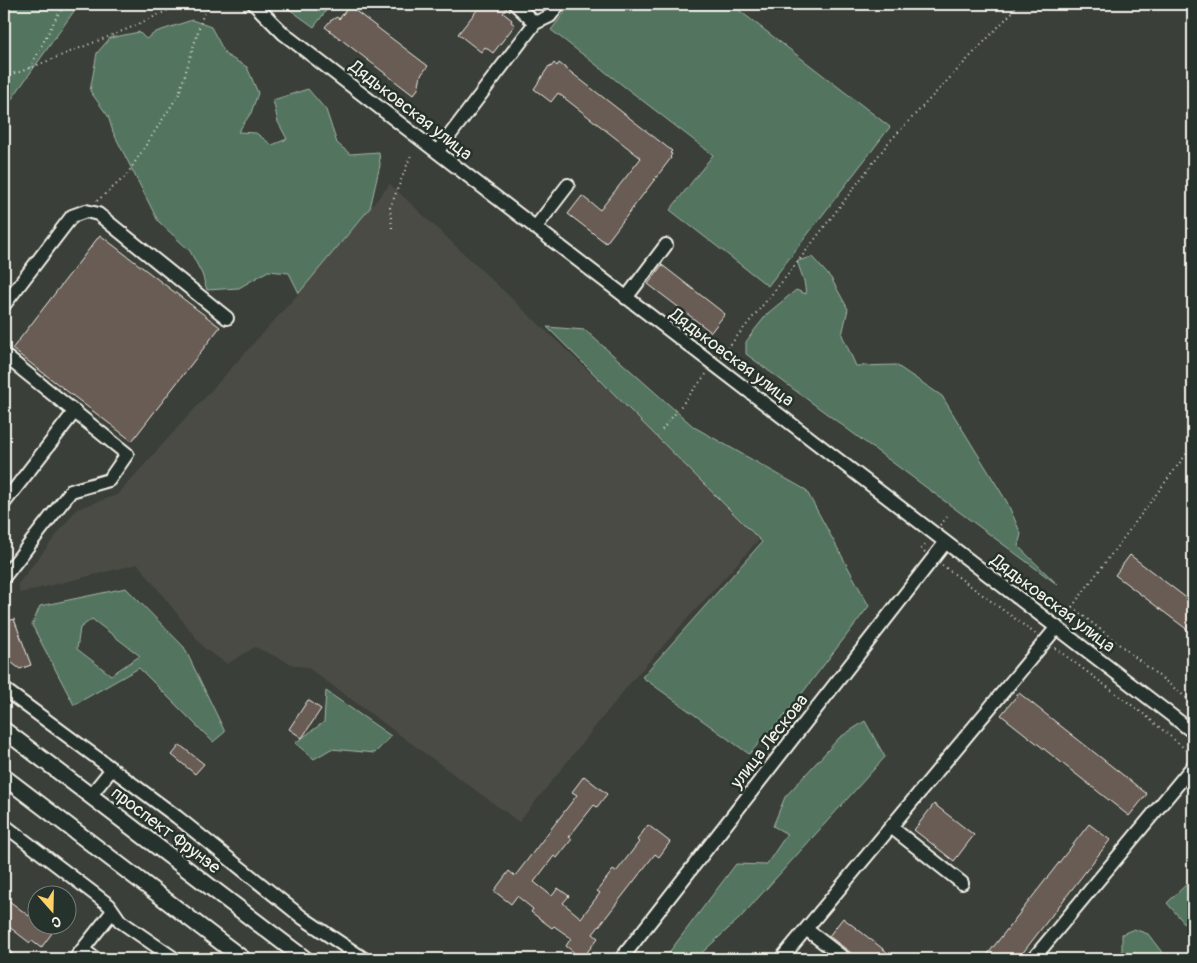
<svg xmlns="http://www.w3.org/2000/svg" width="1197" height="963" viewBox="0 0 1197 963" font-family="Pangolin,sans-serif">
  <style>
    .built { fill: #4b4b44 }
    .green { fill: #537560; stroke: #a4b3a4; fill-rule: evenodd }
    .building { fill: #675c54; stroke: #f4f1e8 }
    .lines { fill: none; stroke-linecap: round; stroke-linejoin: round }
    .minor-casing { stroke: #f4f1e8; stroke-width: 16 }
    .major-casing { stroke: #f4f1e8; stroke-width: 19 }
    .path { stroke: #f4f1e8; stroke-width: 2; stroke-dasharray: 1 4; stroke-linecap: butt }
    .minor { stroke: #26332d; stroke-width: 12 }
    .major { stroke: #26332d; stroke-width: 15 }
    .labels { text-anchor: middle; stroke-width: 5; stroke-linejoin: round; paint-order: stroke }
    .street-label { font-size: 18px; fill: #f4f1e8; stroke: #26332d }
  </style>
  <rect width="100%" height="100%" fill="#3a3f39"/>
  <filter id="ink" filterUnits="userSpaceOnUse"><feTurbulence type="fractalNoise" baseFrequency=".02" numOctaves="2"/><feDisplacementMap in="SourceGraphic" scale="10" xChannelSelector="R" yChannelSelector="G"/><feConvolveMatrix kernelMatrix="1 2 1 2 8 2 1 2 1" color-interpolation-filters="sRGB"/></filter>
  <g filter="url(#ink)">
    <path class="built" d="M390 184 763 535 635 677 519 822 307 667 296 666 255 647 227 664 204 648 138 564 20 593 18 584 77 509 117 495 299 293Z"/>
    <path class="green" d="M4 4H79L4 110Z
      M282 4H323L328 8 314 27Z
      M571 4H731L890 127 768 286 670 210 713 155 551 30Z
      M192 20 211 27 226 55 247 67 258 93 251 113 238 132 256 133 272 145 287 139 278 122 273 100 308 89 326 110 337 143 350 154 379 152 380 165 370 208 299 293 289 273 268 271 239 288 207 290 202 274 190 251 158 221 113 132 108 116 90 91 97 53 110 38 139 32 146 39 156 32Z
      M812 257 831 278 848 309 842 335 856 366 896 365 942 396 1007 502 1021 534 1018 546 1058 585 746 354V342L753 332 768 313 796 290 806 294 804 281 797 261Z
      M547 327 585 330 694 427 806 490 869 606 787 713 749 754 642 677 762 542Z
      M126 588 184 647 225 732 213 742 139 668 74 705 32 625 40 606ZM92 619 140 656 111 675 77 649 80 628Z
      M326 691 391 736 375 753 331 749 314 759 295 743 324 722Z
      M865 721 885 757 740 918 695 959H664L736 864 766 865 787 834 773 826 785 797 839 738Z
      M1193 878V933L1167 903Z
      M1134 929 1148 934 1167 959H1122V934Z"/>
    <path class="building" d="M482 4H502L507 8 503 13 512 20 511 22 515 25 493 53 485 47 481 52 458 34Z
      M349 6 428 66 421 75 418 89 413 95 325 27 330 21 337 17 339 19Z
      M554 63 557 66 559 63 672 151 670 153 672 154 670 157 671 158 606 243 568 214 582 196 600 210 641 158 558 93 551 102 534 89 549 66 551 67Z
      M100 235 220 327 132 441 12 349Z
      M662 265 725 314 711 332 648 284Z
      M1130 555 1193 603V634L1115 575Z
      M14 619 31 665 20 669 8 660 5 652 4 653V623Z
      M1019 693 1147 794 1129 816 1001 715Z
      M308 700 321 709 302 738 289 729Z
      M180 745 204 764 195 774 172 755Z
      M584 776 607 794 597 807 594 805 569 837 572 839 557 858 554 856 534 882 552 896 558 888 569 896 563 903 581 918 600 893 597 891 613 870 616 872 639 842 637 840 648 825 670 842 659 857 655 854 593 934 598 938 582 959 566 946 571 938 554 926 552 928 531 912 533 909 517 896 511 904 494 891 509 871 515 876 577 795 572 792Z
      M934 804 974 835 954 861 914 830Z
      M1089 824 1110 840 1018 959H984Z
      M4 897 29 916 31 913 38 918V926H42L52 933 41 948 32 941 30 943 4 923Z
      M843 918 896 959H859L829 936Z"/>
    <g class="lines">
      <defs>
        <path id="minor" d="M254 4 284 34 437 152 1193 732
          M535 23 550 16 559 4
          M437 152 535 23 515 4
          M535 228 568 185
          M626 298 666 245
          M4 305 72 216 86 211 98 214 227 318
          M4 355 127 454 109 480 71 491 4 577
          M4 503 75 411
          M4 689 177 817 303 918 364 959
          M90 796 112 769
          M4 825 109 905 120 921 175 959
          M891 827 962 883
          M806 929 845 959
          M83 950 96 959
          M4 959H7
          M75 959 113 911
          M621 959 945 543
          M781 959 1057 627
          M1033 959 1193 766"/>
        <path id="major" d="M4 730 305 959
          M4 777 243 959"/>
      </defs>
      <use href="#minor" class="minor-casing"/>
      <use href="#major" class="major-casing"/>
      <path class="path" d="M30 68 57 16 66 4
        M4 75 20 72 130 28 181 4
        M97 201 126 176 179 94 203 15 212 4
        M392 228 390 208 411 155
        M721 356 790 272 888 143 1020 4
        M662 430 707 373
        M940 525 947 517
        M925 552 921 549 927 542
        M942 565 1037 635
        M1072 607 1193 703
        M1063 619 1193 445
        M1055 648 1145 715 1191 754"/>
      <use href="#minor" class="minor"/>
      <use href="#major" class="major"/>
    </g>
  </g>
  <g class="labels">
    <g class="street-label">
      <text transform="translate(411 110) rotate(38)" y="6">Дядьковская улица</text>
      <text transform="translate(732 357) rotate(37)" y="6">Дядьковская улица</text>
      <text transform="translate(1053 603) rotate(37)" y="6">Дядьковская улица</text>
      <text transform="translate(769 741) rotate(-52)" y="6">улица Лескова</text>
      <text transform="translate(166 830) rotate(37)" y="6">проспект Фрунзе</text>
    </g>
  </g>
  <rect width="1197" height="963" fill="none" stroke="#26332d" stroke-width="20"/>
  <rect x="10" y="10" width="1177" height="943" fill="none" stroke="#f4f1e8" stroke-width="2" filter="url(#ink)"/>
  <g transform="translate(52 910) rotate(160)"><circle r="24" fill="#26332d" stroke="#787f78"/>
  <path d="M0-4L9 19L0 12L-9 19Z" fill="#ffd166"/>
  <text y="-8" font-size="14" font-weight="bold" text-anchor="middle" fill="#f4f1e8">С</text>
  </g>
</svg>
